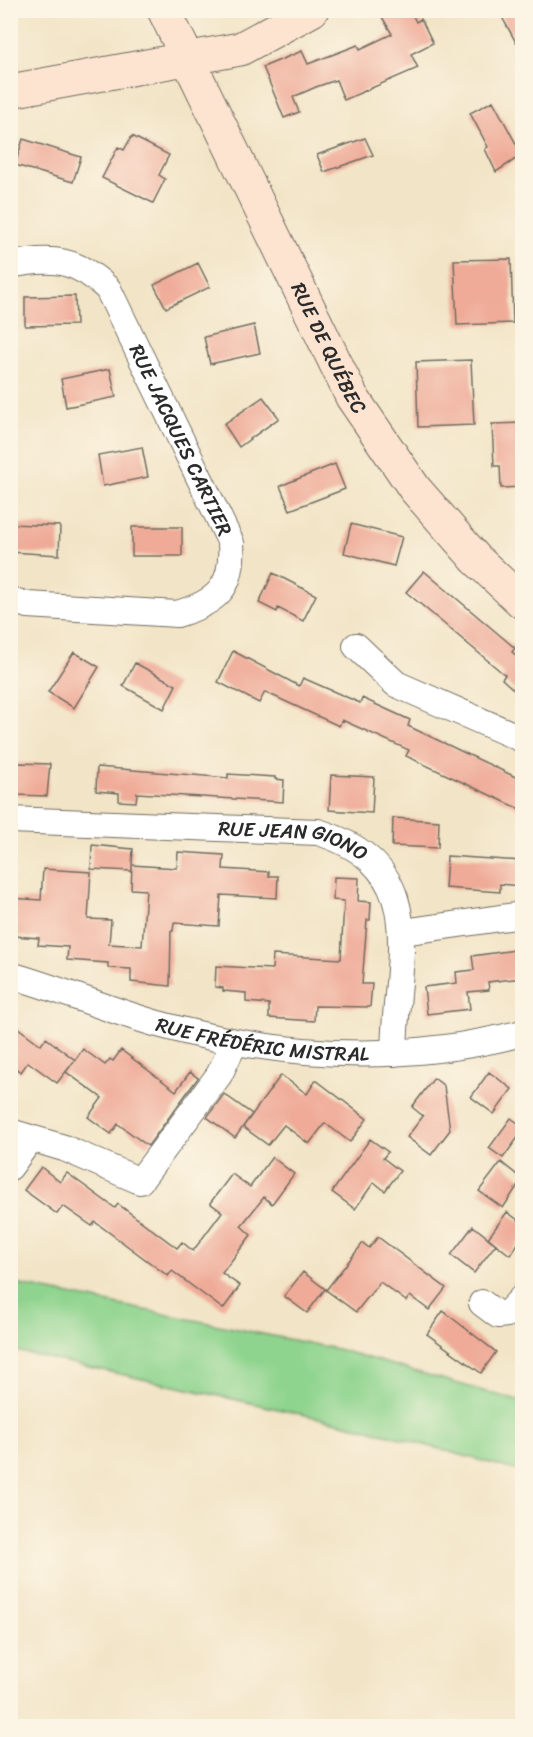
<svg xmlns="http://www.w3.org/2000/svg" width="533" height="1737" viewBox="0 0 533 1737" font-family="Sriracha,sans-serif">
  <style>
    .green { fill: #8fd48e; stroke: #5d805c; stroke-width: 1.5 }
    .building { fill: #efab98 }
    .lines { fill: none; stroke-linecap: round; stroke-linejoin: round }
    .street-casing { stroke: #716c61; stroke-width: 28 }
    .secondary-casing { stroke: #716c61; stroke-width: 35 }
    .street { stroke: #fff; stroke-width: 26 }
    .secondary { stroke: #fde4d1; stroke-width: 33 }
    .labels { text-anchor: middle; stroke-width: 6; stroke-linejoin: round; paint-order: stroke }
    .street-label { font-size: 20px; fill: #2b2b2b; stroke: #fcf5e5 }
  </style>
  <rect width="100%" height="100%" fill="#fcf5e5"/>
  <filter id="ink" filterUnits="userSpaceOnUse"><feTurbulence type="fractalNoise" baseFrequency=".0167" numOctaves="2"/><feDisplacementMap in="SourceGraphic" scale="12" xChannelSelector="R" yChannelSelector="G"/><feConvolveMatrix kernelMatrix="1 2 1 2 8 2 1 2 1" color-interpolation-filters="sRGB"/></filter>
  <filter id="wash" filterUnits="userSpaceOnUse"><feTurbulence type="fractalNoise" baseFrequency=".008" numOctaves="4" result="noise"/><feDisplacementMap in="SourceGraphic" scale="24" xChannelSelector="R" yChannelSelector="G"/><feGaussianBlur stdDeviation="1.35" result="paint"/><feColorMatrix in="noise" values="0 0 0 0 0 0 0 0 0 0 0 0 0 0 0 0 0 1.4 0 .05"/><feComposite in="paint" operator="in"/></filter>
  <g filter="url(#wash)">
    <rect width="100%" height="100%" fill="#f2e4c6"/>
    <path class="green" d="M11 1283 337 1349 522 1402V1472L364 1428 11 1350Z"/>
    <g id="blocks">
      <path class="building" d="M378 10H410L416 22 421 19 433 43 411 54 418 68 344 100 336 80 316 87 293 97 299 112 284 118 263 67 302 51 308 64 358 45 360 49 392 34Z
        M498 10H522V53Z
        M493 101 522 155 496 172 485 149 488 147 470 113Z
        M132 136 169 155 159 175 165 179 153 203 102 178 118 147 124 150Z
        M365 138 373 155 324 172 317 155Z
        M23 139 81 157 73 182 15 165Z
        M511 259 513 323 457 325 454 260Z
        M198 263 210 287 166 308 154 285Z
        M75 296 76 325 25 326V297Z
        M254 325 260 353 210 364 204 337Z
        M471 360 474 425 418 427 416 362Z
        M110 369 116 397 66 407 61 379Z
        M263 397 279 418 239 447 224 424Z
        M522 423V487L501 488 500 466H494L492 424Z
        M142 447 148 477 103 486 98 455Z
        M335 464 345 489 290 510 280 486Z
        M10 524 60 526 59 555 10 552Z
        M351 524 402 537 394 566 344 553Z
        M132 527H182V556H132Z
        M424 571 515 648 512 652 519 658 522 654V697L502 679 505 675 406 592Z
        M273 573 316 595 303 621 278 608 277 612 259 603Z
        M233 651 299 686 303 678 360 703 362 698 410 720 408 726 522 780V810L406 756 409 750 342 720 339 726 265 692 259 703 218 682Z
        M74 652 99 667 74 708 48 692Z
        M135 663 176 685 164 709 123 686Z
        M17 763 50 764 47 796 15 795 16 792 10 791V767L17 768Z
        M97 767 228 778V774L275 777V779L284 780 283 802 137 793 136 802 119 801V793L96 791Z
        M331 775 374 777 372 813 329 810Z
        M393 818 439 821 438 848 392 846Z
        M92 845 133 849 132 865 177 868 178 852 224 855 223 869 269 872V876H278L277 898 221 895 219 926 174 923 173 931H171L170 986 131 982V969L108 968V963L67 960 68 947 38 945 39 938 14 936 15 921H10V898L41 900 43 869 91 872 88 919 111 920 109 944 142 946 146 890 131 889 132 866V871L91 869Z
        M447 856 522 861 520 886 500 884V892L445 888Z
        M334 877 359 878 358 901 371 902 370 920H367L362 984H372L370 1007 315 1006 314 1021 269 1018V1004L246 1002V993L223 991V988L215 987 216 966 272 969 273 955 341 959 344 901 333 900Z
        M522 949V978L488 982 489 990 468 992 470 1009 427 1014 424 987 457 983 456 972 474 970 472 956Z
        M10 1022 41 1045 46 1038 75 1060 57 1083 28 1062 21 1072 10 1065Z
        M83 1049 105 1065 110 1059 113 1061 121 1050 176 1091 190 1072 198 1078 148 1146 118 1124 111 1134 88 1117 102 1098 66 1072Z
        M489 1072 512 1089 494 1114 471 1097Z
        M281 1075 307 1094 316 1080 367 1119 350 1142 325 1123 309 1144 284 1125 268 1145 243 1127Z
        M434 1078 444 1086 450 1130 431 1155 407 1137 423 1116 412 1107Z
        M224 1094 252 1114 235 1138 207 1117Z
        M511 1118 522 1126V1132L503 1158 489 1148Z
        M370 1139 388 1152 383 1158 400 1171 385 1191 374 1182 355 1209 332 1192Z
        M272 1157 294 1174 272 1204 264 1197 241 1226 251 1235 222 1273 240 1286 223 1309 172 1271 168 1276 95 1222 92 1226 63 1206 57 1214 24 1190 41 1167 60 1182 67 1173 115 1208 118 1204 177 1248 182 1242 193 1251 222 1212 210 1203 232 1174 250 1187Z
        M501 1162 522 1179 503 1208 479 1191Z
        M507 1212 522 1223V1238L510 1255 488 1238Z
        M473 1226 496 1244 474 1273 451 1255Z
        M378 1237 446 1288 429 1310 410 1296 406 1301 380 1282 356 1312 326 1290 363 1243 369 1248Z
        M303 1272 325 1289 307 1313 284 1296Z
        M443 1311 496 1352 481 1373 427 1334Z"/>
    </g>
  </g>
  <g filter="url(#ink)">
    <use href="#blocks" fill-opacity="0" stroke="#716c61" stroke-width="1.5"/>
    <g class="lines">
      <defs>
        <g id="street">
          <path id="s1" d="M10 265C52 256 77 259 108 289L231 543C234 587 218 602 177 614L28 605 10 600"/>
          <path d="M356 646 396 684 522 739"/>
          <path id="s2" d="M10 820 318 832C434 868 395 961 394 1053"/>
          <path d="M403 932 522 915"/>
          <path id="s3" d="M10 975C60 989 108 1010 158 1024 279 1058 400 1065 522 1033"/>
          <path d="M10 1132 64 1148 140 1181 219 1075 234 1044"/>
          <path d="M10 1167 31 1138"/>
          <path d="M482 1303 498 1315 507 1314 522 1298"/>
        </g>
        <g id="secondary">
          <path id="s4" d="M164 10 352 397 415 489 476 559 522 602"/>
          <path d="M10 91 240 49 312 10"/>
        </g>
      </defs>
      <use href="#street" class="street-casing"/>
      <use href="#secondary" class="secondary-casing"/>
      <use href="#street" class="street"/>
      <use href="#secondary" class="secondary"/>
    </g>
  </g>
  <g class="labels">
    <g class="street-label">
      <text dy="7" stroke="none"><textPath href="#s4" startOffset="376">RUE DE QUÉBEC</textPath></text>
      <text dy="7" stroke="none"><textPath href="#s1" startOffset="274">RUE JACQUES CARTIER</textPath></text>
      <text dy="7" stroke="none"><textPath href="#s2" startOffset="285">RUE JEAN GIONO</textPath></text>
      <text dy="7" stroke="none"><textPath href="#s3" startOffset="262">RUE FRÉDÉRIC MISTRAL</textPath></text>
    </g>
  </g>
  <rect width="533" height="1737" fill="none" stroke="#fcf5e5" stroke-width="36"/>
</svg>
